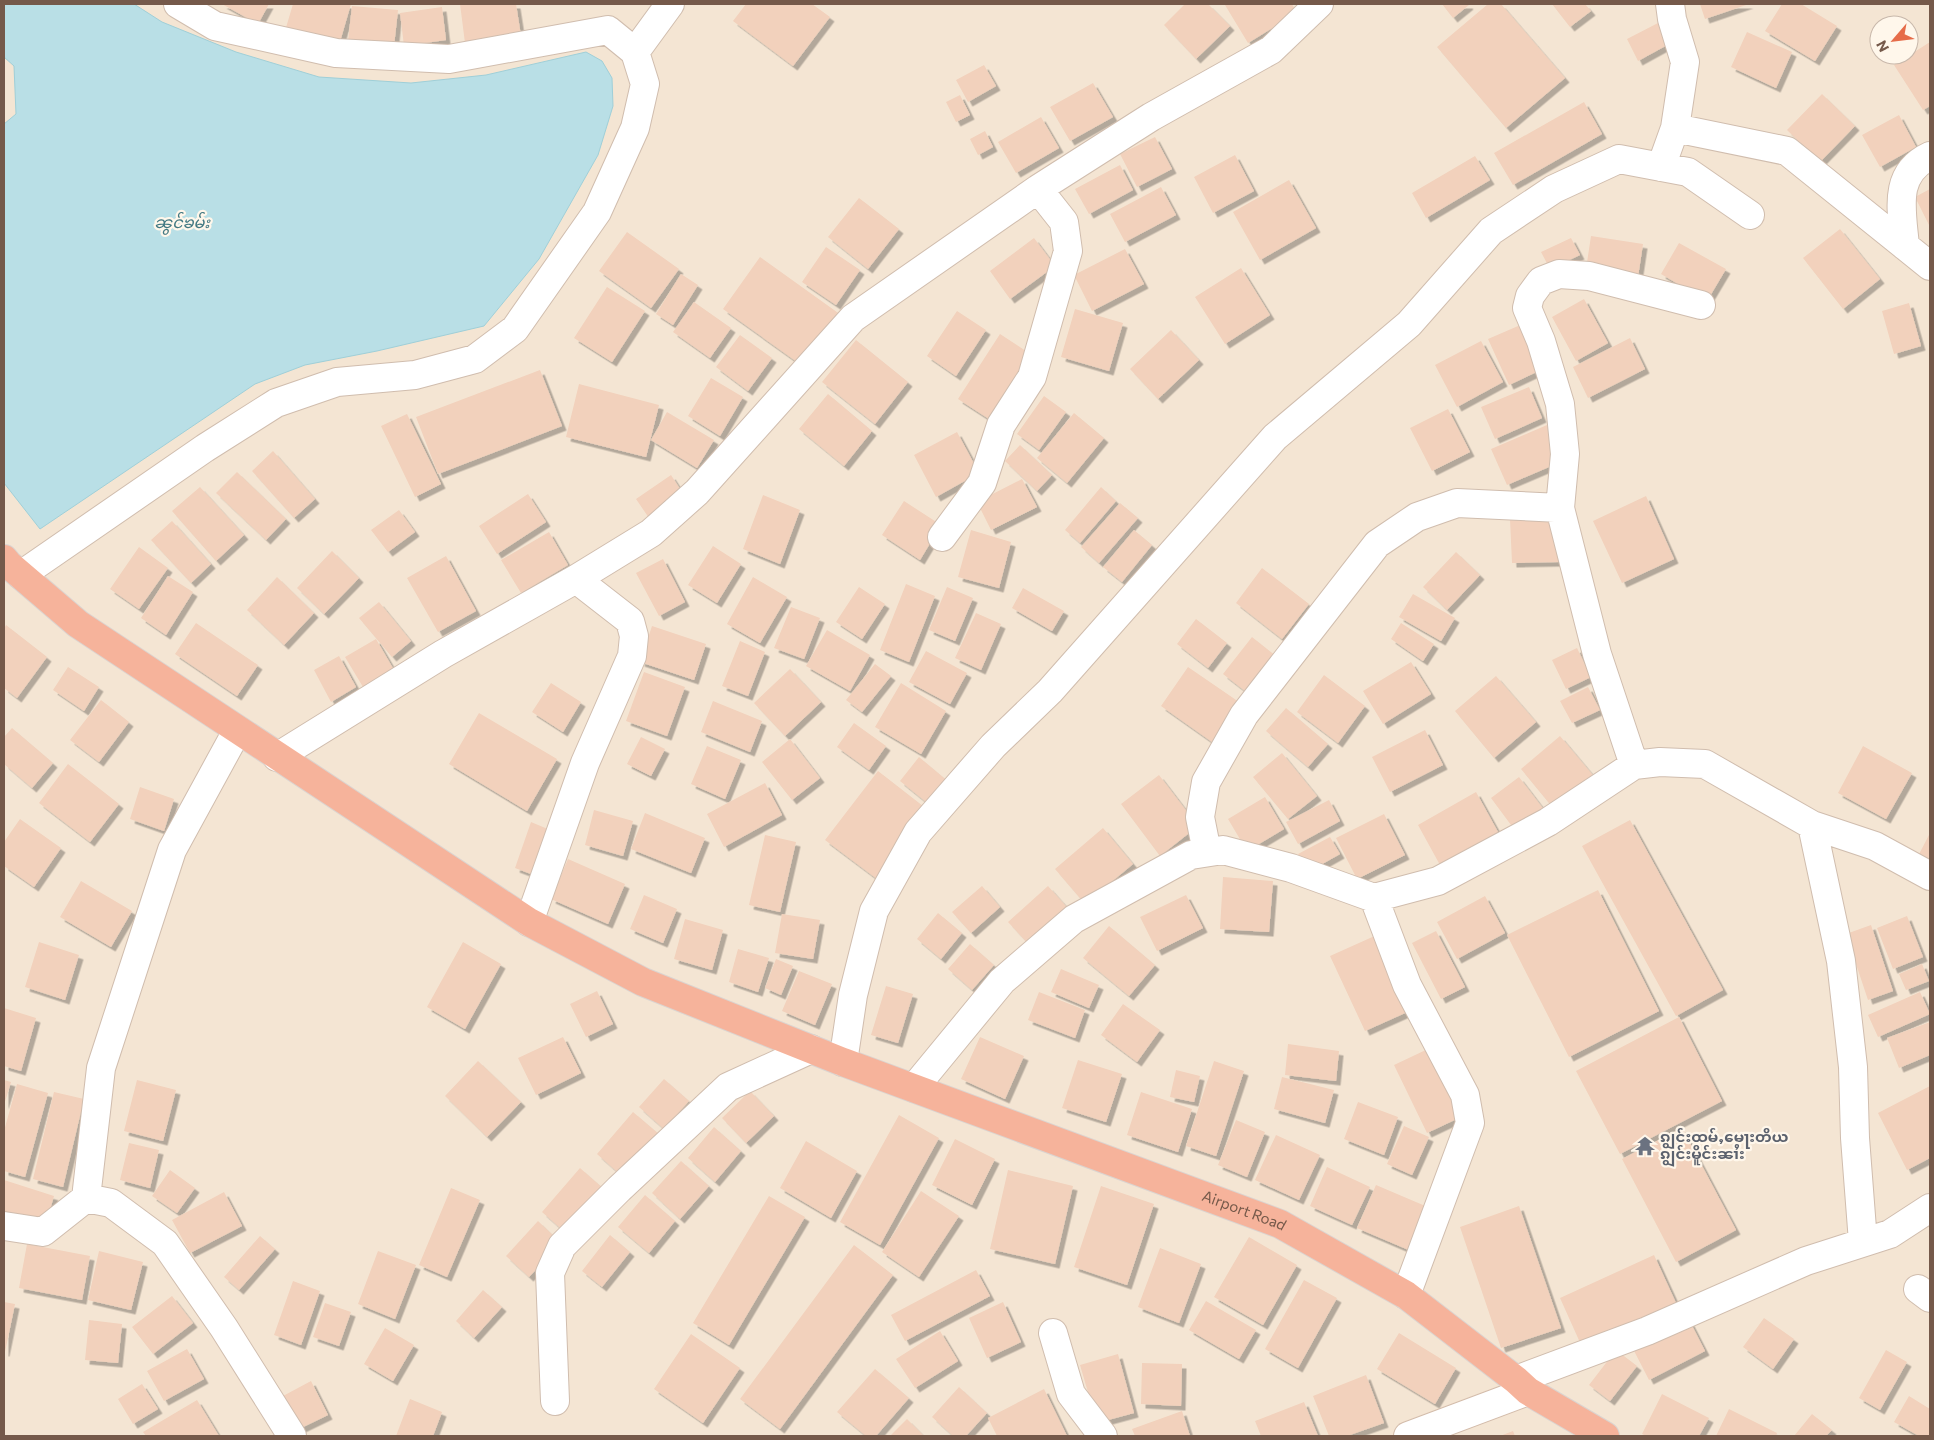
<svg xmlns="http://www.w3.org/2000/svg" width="1934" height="1440" viewBox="0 0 1934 1440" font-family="Commissioner,'Noto Sans Myanmar',sans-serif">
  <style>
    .residential { fill: #f4e5d3; fill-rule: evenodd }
    .water { fill: #b9dfe6; stroke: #9fcfd8 }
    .building { fill: #f2d1bc; filter: url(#shadow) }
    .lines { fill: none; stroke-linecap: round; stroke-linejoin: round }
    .street-casing { stroke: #d0bdae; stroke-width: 30 }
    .secondary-casing { stroke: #d3bcab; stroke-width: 30 }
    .highway-casing { stroke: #dbd4d0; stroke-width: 30 }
    .street { stroke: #fff; stroke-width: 28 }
    .secondary { stroke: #fff; stroke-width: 28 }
    .highway { stroke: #f6b39b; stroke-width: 28 }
    .labels { text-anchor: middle; stroke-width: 4.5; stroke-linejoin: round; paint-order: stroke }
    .worship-label { font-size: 15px; font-weight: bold; fill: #5b616d; stroke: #fff7eb; text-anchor: start }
    .street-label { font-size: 15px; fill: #75594a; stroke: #fff7eb }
    .water-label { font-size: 16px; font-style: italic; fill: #407781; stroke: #fff7eb }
  </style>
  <defs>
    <filter id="shadow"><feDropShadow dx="4.5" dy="4.5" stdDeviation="0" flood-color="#0004"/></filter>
  </defs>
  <rect width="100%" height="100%" fill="#fcf3e4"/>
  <path class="residential" d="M4 4H1930V1436H4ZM1879 25H1909V55H1879Z"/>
  <path class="water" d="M4 4H134L162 22 236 52 319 77 411 83 486 75 586 52 602 61 612 78 613 106 598 155 539 259 484 326 377 351 305 365 255 384 40 529 4 483V124L16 114 14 66 4 57Z"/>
  <path class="building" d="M222 4H269L258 24Z
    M293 4H351L339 45 285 31Z
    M460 4H516L521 36 465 43Z
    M746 4H812L830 17 793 66 733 21Z
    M1185 4H1208L1230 26 1196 59 1164 25Z
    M1227 4H1292L1297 13 1248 43 1225 5Z
    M1442 4H1468L1469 5 1453 18Z
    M1488 4H1501L1565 78 1506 128 1437 47Z
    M1552 4H1585L1591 11 1570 27Z
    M1700 4H1749L1705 19Z
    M1782 4H1801L1837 26 1815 61 1765 31Z
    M352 6 398 10 394 46 348 41Z
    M442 7 446 40 404 46 400 13Z
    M1658 23 1669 44 1638 61 1627 39Z
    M1747 32 1792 52 1776 88 1731 67Z
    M1930 42V106L1923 110 1894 65Z
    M984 65 996 86 968 102 956 80Z
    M1093 83 1113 117 1070 141 1050 107Z
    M1822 94 1855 126 1820 162 1787 130Z
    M960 95 970 115 956 122 946 102Z
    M1584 102 1602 134 1513 185 1494 153Z
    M1899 115 1916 147 1880 167 1862 135Z
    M1041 117 1059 148 1016 173 998 142Z
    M985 131 993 147 978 155 970 139Z
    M1155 137 1172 169 1137 187 1120 154Z
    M1235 155 1254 191 1213 213 1194 177Z
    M1475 156 1490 180 1426 218 1412 193Z
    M1120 165 1133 190 1089 214 1075 189Z
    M1289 180 1316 228 1260 260 1233 212Z
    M1161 187 1176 215 1125 242 1110 214Z
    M1930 189V227L1915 197Z
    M859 198 899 229 868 269 828 237Z
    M1840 229 1880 279 1843 309 1803 258Z
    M627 232 679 269 651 308 599 271Z
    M1591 236 1643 244 1638 277 1586 269Z
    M1034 238 1055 266 1010 299 990 271Z
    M1571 238 1580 255 1550 269 1541 252Z
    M1679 243 1726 269 1707 301 1661 274Z
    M826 247 860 270 836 305 802 282Z
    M1125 249 1144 284 1092 311 1074 275Z
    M760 257 841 315 804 367 723 309Z
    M1241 268 1270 315 1225 344 1195 297Z
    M681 274 698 285 673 325 656 314Z
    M607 287 645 311 612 362 574 338Z
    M1584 299 1608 343 1576 361 1552 317Z
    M694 302 731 328 710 358 673 332Z
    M1909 303 1921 346 1894 354 1882 311Z
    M1075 309 1123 323 1109 371 1061 357Z
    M957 311 986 330 956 376 927 356Z
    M1525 323 1545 368 1509 385 1488 339Z
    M1171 330 1199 360 1158 399 1130 369Z
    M1000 334 1035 357 992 421 958 399Z
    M740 335 772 358 748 391 716 367Z
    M1630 338 1645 369 1588 398 1573 367Z
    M856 340 908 382 875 424 822 382Z
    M1481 341 1503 382 1457 407 1435 365Z
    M540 370 562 426 438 474 416 417Z
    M711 378 743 397 720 436 688 416Z
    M579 384 659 405 646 457 566 437Z
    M1529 387 1542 418 1495 439 1481 407Z
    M828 394 872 431 844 466 799 429Z
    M1044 396 1066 412 1039 450 1017 434Z
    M1448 409 1470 452 1432 471 1410 428Z
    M667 412 714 440 697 468 651 440Z
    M1074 413 1104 438 1067 483 1037 458Z
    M407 414 441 484 415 497 381 426Z
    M1547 425 1563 461 1507 485 1491 449Z
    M957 432 979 473 936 497 914 455Z
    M1020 445 1052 475 1037 491 1005 461Z
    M273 451 315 499 294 518 252 471Z
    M237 472 286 519 266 540 216 493Z
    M671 475 684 495 649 518 636 499Z
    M1022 479 1037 507 991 530 977 502Z
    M200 487 244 535 216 561 172 511Z
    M1101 487 1116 501 1080 543 1065 530Z
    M528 494 546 522 497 554 479 526Z
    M763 495 800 510 780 564 743 549Z
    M1646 496 1674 559 1622 583 1593 521Z
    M904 501 941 525 920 560 882 535Z
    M1120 503 1138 518 1099 563 1081 547Z
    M399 510 415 532 388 552 371 530Z
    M1557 518 1559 562 1512 563 1510 519Z
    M172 521 211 564 191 583 151 540Z
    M971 530 1011 542 999 588 958 577Z
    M1134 530 1152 545 1122 582 1103 567Z
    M549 532 568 565 521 593 501 560Z
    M713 546 741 564 717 603 688 585Z
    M139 547 168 568 139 609 110 589Z
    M332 551 359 578 324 614 297 588Z
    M1456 552 1480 575 1447 610 1423 587Z
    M446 556 476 611 438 632 407 578Z
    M663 559 685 602 659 616 636 573Z
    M1262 568 1309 604 1282 639 1236 603Z
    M168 576 193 592 166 635 141 618Z
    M277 577 314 613 284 645 247 610Z
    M753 577 787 597 760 643 727 624Z
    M906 584 935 596 909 662 880 650Z
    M859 587 885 604 862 639 836 622Z
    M947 587 973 598 955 641 929 630Z
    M1023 588 1064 611 1052 631 1012 608Z
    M1413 594 1455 618 1441 641 1399 617Z
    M379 602 411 641 392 657 359 618Z
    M791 607 820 618 804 659 774 648Z
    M976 613 1001 624 981 670 955 658Z
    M1196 619 1227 643 1208 668 1177 644Z
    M196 623 258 665 237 696 175 654Z
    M1401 623 1434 644 1423 661 1391 639Z
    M6 625 47 657 17 698 4 688V629Z
    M652 626 706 644 694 680 640 662Z
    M827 630 870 655 850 691 806 666Z
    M1252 637 1282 661 1254 698 1223 674Z
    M376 639 394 670 363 687 345 657Z
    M740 641 765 652 748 696 722 686Z
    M1577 648 1591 677 1566 689 1552 660Z
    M926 651 967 673 950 704 909 682Z
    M339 656 356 687 331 702 314 670Z
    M1411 662 1431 694 1383 724 1363 691Z
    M875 664 891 676 862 712 846 700Z
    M68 667 99 687 84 711 53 690Z
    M1188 667 1239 702 1212 742 1161 706Z
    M790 669 821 702 785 736 754 703Z
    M644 672 685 687 667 736 626 721Z
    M1324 675 1365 706 1338 743 1297 712Z
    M1496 676 1536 722 1494 758 1455 711Z
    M551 683 581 702 563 732 532 712Z
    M901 683 946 711 921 754 875 727Z
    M1588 687 1600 710 1572 723 1560 701Z
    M101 700 129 722 99 762 70 740Z
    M713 701 762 721 750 752 701 732Z
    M1286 708 1328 744 1308 767 1266 731Z
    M479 713 557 759 527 811 449 764Z
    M854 723 886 746 869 770 837 747Z
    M12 728 53 763 32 788 4 764V737Z
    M1425 730 1443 765 1390 792 1372 757Z
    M1560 736 1597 780 1558 814 1521 769Z
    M641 737 665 749 651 776 627 764Z
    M790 739 820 778 792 800 762 762Z
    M707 746 741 760 725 799 691 784Z
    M1863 746 1912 773 1886 819 1838 793Z
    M1282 753 1317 796 1288 819 1253 777Z
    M919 757 950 783 931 806 900 781Z
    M68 764 119 804 90 842 39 803Z
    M878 771 928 810 877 879 825 840Z
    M1159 775 1198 826 1160 856 1121 804Z
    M1519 777 1545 811 1517 833 1491 798Z
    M765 783 782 815 724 847 707 814Z
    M140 787 174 799 164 831 130 819Z
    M1476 792 1498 832 1440 865 1418 825Z
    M1265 797 1284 829 1247 851 1228 819Z
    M1329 800 1340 821 1298 844 1286 822Z
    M594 810 633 821 623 856 585 845Z
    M645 813 705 838 691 873 631 849Z
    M1384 814 1405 855 1357 879 1336 838Z
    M20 819 61 848 34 887 4 866V842Z
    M1630 820 1723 990 1676 1016 1582 846Z
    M531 822 555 832 539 877 515 868Z
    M1103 828 1133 864 1085 904 1055 869Z
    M1930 833V864L1917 858Z
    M765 835 796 842 780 912 749 905Z
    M1330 837 1340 854 1308 872 1298 854Z
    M568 859 625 884 608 924 551 899Z
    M1223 877 1273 881 1269 932 1220 929Z
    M81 881 132 911 111 947 60 917Z
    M982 886 1000 907 971 933 952 912Z
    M1048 886 1073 914 1033 949 1008 922Z
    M1598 890 1659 1011 1569 1057 1507 935Z
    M644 895 677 909 663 943 630 929Z
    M1186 895 1203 928 1157 951 1140 917Z
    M1485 896 1505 933 1457 959 1437 922Z
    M938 913 962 933 941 959 917 939Z
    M782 914 820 920 813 959 775 953Z
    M1907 916 1923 957 1893 969 1877 928Z
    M685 919 723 930 712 970 674 959Z
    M1871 925 1893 991 1868 1000 1846 934Z
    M1109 926 1155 965 1129 996 1083 958Z
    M1436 931 1465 987 1441 999 1412 943Z
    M1379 934 1414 1009 1365 1031 1330 956Z
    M39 942 79 955 65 1000 25 987Z
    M463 942 501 964 465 1029 427 1007Z
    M970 944 994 965 972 990 948 969Z
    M738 949 769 958 758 992 729 982Z
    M776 959 793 966 781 995 765 988Z
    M1922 964 1929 981 1906 990 1899 974Z
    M1061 969 1099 985 1089 1008 1051 992Z
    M799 971 832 984 815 1025 782 1011Z
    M886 986 913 994 898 1043 871 1035Z
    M597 991 613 1024 586 1037 570 1004Z
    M1039 992 1085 1010 1075 1038 1028 1020Z
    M1920 992 1930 1014 1878 1037 1868 1015Z
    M1123 1004 1160 1030 1137 1062 1101 1035Z
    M4 1008 36 1018 21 1071 4 1066Z
    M1679 1017 1722 1101 1620 1154 1576 1071Z
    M1930 1022V1055L1899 1068 1887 1038Z
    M563 1037 581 1073 536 1095 518 1058Z
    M980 1037 1024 1056 1005 1099 961 1079Z
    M1288 1044 1339 1051 1336 1081 1285 1075Z
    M1430 1048 1463 1116 1427 1133 1394 1065Z
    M1078 1060 1122 1074 1106 1122 1062 1108Z
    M478 1061 521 1102 487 1137 445 1096Z
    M1214 1061 1244 1071 1216 1156 1186 1146Z
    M1176 1070 1200 1076 1194 1102 1170 1097Z
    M1282 1077 1334 1090 1325 1123 1274 1109Z
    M664 1079 689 1101 664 1129 639 1107Z
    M4 1080 11 1082 4 1105Z
    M137 1080 176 1090 163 1141 124 1131Z
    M17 1084 48 1093 25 1177 4 1171V1131Z
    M1930 1086V1158L1907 1170 1878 1113Z
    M750 1091 774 1116 746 1143 722 1118Z
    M54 1092 84 1099 63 1187 33 1179Z
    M1141 1092 1192 1109 1178 1152 1127 1135Z
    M1358 1102 1398 1117 1384 1155 1344 1139Z
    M633 1112 660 1135 623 1177 597 1154Z
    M899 1115 939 1138 880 1245 840 1222Z
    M1236 1120 1265 1132 1247 1177 1218 1165Z
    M1404 1126 1429 1137 1412 1175 1387 1164Z
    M714 1127 741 1151 715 1182 688 1158Z
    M1682 1128 1736 1230 1676 1262 1622 1159Z
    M1276 1135 1320 1155 1299 1200 1255 1180Z
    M955 1139 995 1159 972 1205 932 1185Z
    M806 1141 857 1171 831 1218 780 1188Z
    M129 1143 159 1150 150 1188 120 1180Z
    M681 1161 709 1186 680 1219 652 1193Z
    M1327 1167 1370 1187 1352 1225 1310 1206Z
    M580 1168 605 1190 567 1234 542 1212Z
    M170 1170 195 1188 177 1213 152 1196Z
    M1008 1170 1073 1186 1055 1264 990 1249Z
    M4 1180 54 1196 44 1230 4 1217Z
    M1376 1185 1430 1208 1411 1251 1357 1228Z
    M1101 1186 1154 1204 1127 1285 1074 1267Z
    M451 1188 480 1200 447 1277 419 1265Z
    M921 1191 959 1216 919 1277 882 1252Z
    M224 1192 242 1226 190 1253 172 1220Z
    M645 1195 675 1221 649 1253 618 1227Z
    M769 1196 805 1217 729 1345 693 1323Z
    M1519 1206 1561 1328 1501 1348 1460 1227Z
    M538 1221 561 1243 529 1277 506 1256Z
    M610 1235 630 1252 602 1287 582 1271Z
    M260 1236 275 1249 239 1290 224 1277Z
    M1249 1237 1297 1265 1263 1325 1214 1297Z
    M27 1244 90 1256 82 1300 19 1288Z
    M854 1245 893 1275 780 1429 740 1399Z
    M1160 1248 1201 1264 1179 1323 1138 1307Z
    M99 1251 143 1262 131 1310 88 1300Z
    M378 1251 416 1265 395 1319 358 1304Z
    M1654 1255 1676 1303 1582 1347 1560 1298Z
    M976 1270 990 1296 905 1341 891 1315Z
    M1304 1280 1337 1298 1298 1368 1265 1349Z
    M293 1281 320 1291 301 1345 274 1335Z
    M483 1290 502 1307 474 1338 456 1321Z
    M172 1296 193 1323 153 1354 132 1327Z
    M1206 1301 1256 1330 1239 1359 1189 1330Z
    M4 1302 15 1304 5 1352H4Z
    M1003 1302 1021 1342 987 1358 969 1318Z
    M325 1303 351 1312 339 1346 313 1337Z
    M1687 1316 1705 1351 1649 1380 1631 1345Z
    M1764 1318 1794 1339 1773 1369 1743 1347Z
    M89 1320 122 1324 118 1363 85 1360Z
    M385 1328 414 1345 393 1381 364 1364Z
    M940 1331 958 1361 915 1388 896 1359Z
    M1399 1333 1456 1368 1435 1404 1377 1369Z
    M691 1334 740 1368 703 1423 654 1389Z
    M187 1349 204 1379 164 1401 147 1371Z
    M1616 1350 1637 1366 1610 1401 1589 1385Z
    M1886 1350 1907 1362 1880 1410 1859 1398Z
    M1118 1354 1134 1413 1097 1423 1080 1365Z
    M1142 1363 1182 1364 1181 1406 1141 1404Z
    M875 1369 909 1398 876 1436H866L837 1412Z
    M1366 1375 1384 1423 1347 1436H1329L1313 1396Z
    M311 1381 328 1415 299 1429 283 1396Z
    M142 1384 158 1409 133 1424 118 1399Z
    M959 1387 987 1413 966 1436H953L932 1417Z
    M1044 1389 1067 1436H997L988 1418Z
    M1662 1394 1709 1418 1699 1436H1646L1642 1434Z
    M1909 1396 1930 1409V1436H1919L1894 1422Z
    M410 1399 442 1412 433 1436H396Z
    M197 1400 219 1436H146L143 1432Z
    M1304 1402 1318 1436H1261L1255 1421Z
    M1729 1409 1777 1433 1776 1436H1716Z
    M1182 1411 1190 1436H1135L1132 1429Z
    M1812 1414 1832 1430 1826 1436H1794Z
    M907 1419 924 1436H890Z
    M1513 1431 1515 1436H1500Z"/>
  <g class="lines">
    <defs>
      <path id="street" d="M635 52 670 4
        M1675 128 1787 151 1930 266
        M1661 167 1675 128 1685 62 1672 19 1670 4
        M1905 246C1902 211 1892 174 1930 156
        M942 537 982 483 1001 425 1032 377 1068 251 1064 222 1038 189
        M21 575 205 448 276 403 337 382 415 375 475 359 515 329 597 212 635 128 645 84 635 52 608 30 449 59 336 53 215 26 178 4
        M277 757 443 654 576 579 651 533 697 492 853 318 1038 189 1151 117 1271 50 1319 4
        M1634 765 1597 654 1560 508 1565 454 1560 404 1541 341 1527 308 1530 296 1541 281 1559 274 1589 276 1701 305
        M1812 825 1875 846 1930 876
        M1207 852 1200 817 1206 782 1244 715 1377 544 1417 517 1457 503 1560 508
        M1374 898 1407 985 1465 1095 1470 1123 1406 1295
        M529 922 585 763 632 656 634 636 630 621 576 579
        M843 1062 853 995 874 911 918 832 993 746 1050 691 1275 437 1409 324 1491 231 1554 189 1619 159 1688 172 1750 215
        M914 1088 1002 981 1074 919 1191 855 1223 850 1291 868 1374 898 1438 881 1548 822 1634 765 1660 762 1705 764 1812 825 1841 961 1853 1067 1855 1138 1863 1242
        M86 1198 101 1068 172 850 237 731
        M4 1226 43 1232 86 1198 111 1203 165 1243 224 1328 292 1436
        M1918 1289 1930 1298
        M1053 1333 1071 1394 1103 1436
        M1516 1380 1647 1331 1806 1261 1890 1234 1930 1208
        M555 1401 550 1273 562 1246 619 1189 728 1087 811 1049"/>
      <path id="secondary" d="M1408 1436 1528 1391"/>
      <g id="highway">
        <path id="s1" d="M4 559 9 565 78 624 529 922 643 982 843 1062 1280 1224 1406 1295 1516 1380 1528 1391 1605 1436"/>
      </g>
    </defs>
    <use href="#street" class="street-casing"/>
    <use href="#secondary" class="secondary-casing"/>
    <use href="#highway" class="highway-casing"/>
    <use href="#street" class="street"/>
    <use href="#secondary" class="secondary"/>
    <use href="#highway" class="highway"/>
  </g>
  <defs>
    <symbol id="temple-bare" viewBox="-9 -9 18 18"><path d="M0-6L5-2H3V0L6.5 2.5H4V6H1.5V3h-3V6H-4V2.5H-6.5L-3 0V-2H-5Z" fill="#6b7280" stroke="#fff7eb" stroke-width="2.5" paint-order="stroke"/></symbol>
  </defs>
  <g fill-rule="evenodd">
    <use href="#temple-bare" x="1631" y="1132" width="28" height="28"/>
  </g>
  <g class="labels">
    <g class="worship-label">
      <text x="1660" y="1142">ၵျွင်းထမ်ႇမေႃးတိယ<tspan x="1660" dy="17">ၵျွင်းမိူင်းၼၢႆး</tspan></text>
    </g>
    <g class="street-label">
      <text dy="5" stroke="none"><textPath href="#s1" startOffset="1411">Airport Road</textPath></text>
    </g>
    <g class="water-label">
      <text x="182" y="228">ၼွင်ၶမ်း</text>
    </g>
  </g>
  <rect width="1934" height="1440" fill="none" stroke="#75594a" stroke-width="10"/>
  <g transform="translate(1894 40) rotate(242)"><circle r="24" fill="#fff7eb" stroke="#c8b8ab"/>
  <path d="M0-4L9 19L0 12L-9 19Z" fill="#e66c49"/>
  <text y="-8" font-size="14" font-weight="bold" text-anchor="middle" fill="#75594a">N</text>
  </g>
</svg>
